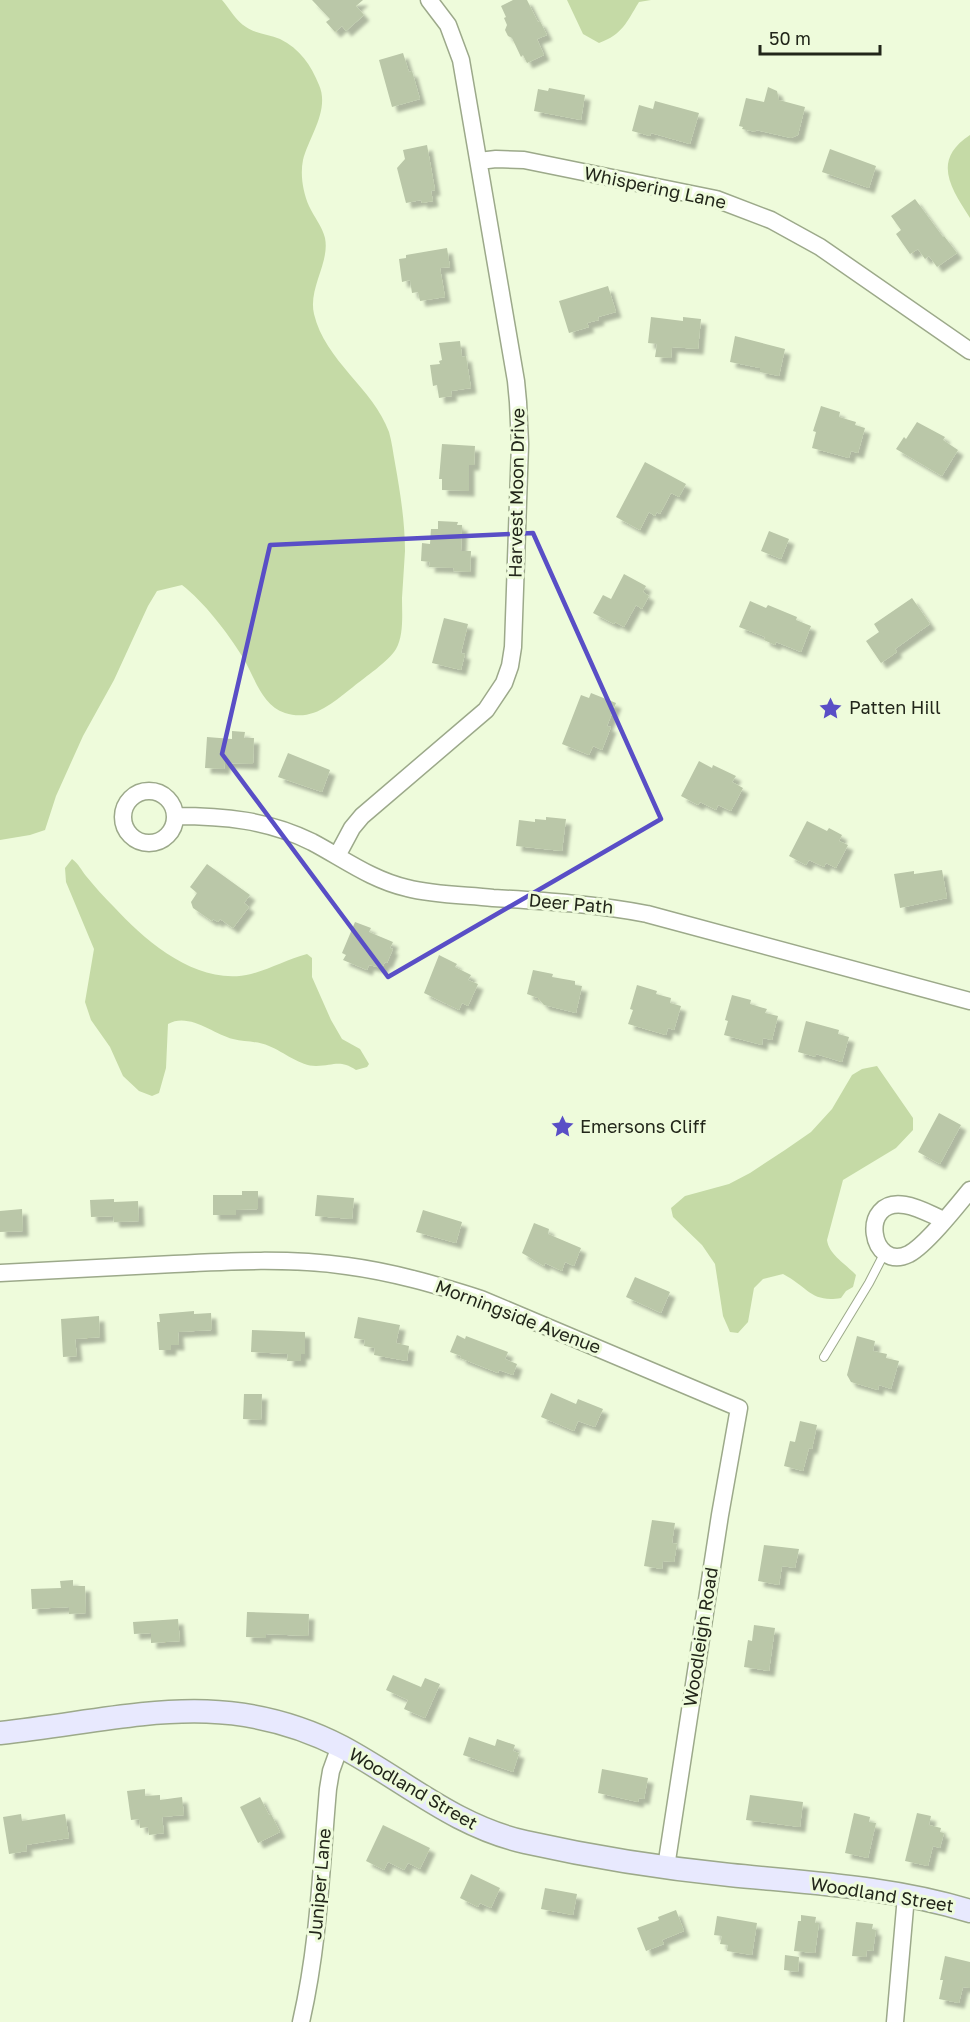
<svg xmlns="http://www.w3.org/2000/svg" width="970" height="2022" viewBox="0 0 970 2022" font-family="'Golos Text',sans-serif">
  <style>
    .green { fill: #c5daa6 }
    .building { fill: #bac7a8; filter: url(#shadow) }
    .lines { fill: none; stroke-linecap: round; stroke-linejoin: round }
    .lane-casing { stroke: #9ca98a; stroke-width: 10 }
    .street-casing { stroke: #9ca98a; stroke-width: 19 }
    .secondary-casing { stroke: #9ca98a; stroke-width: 25 }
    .lane { stroke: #fff; stroke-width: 8 }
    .street { stroke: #fff; stroke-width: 16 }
    .secondary { stroke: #e8e9fe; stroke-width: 22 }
    .marked { fill: none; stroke: #594ec6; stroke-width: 4.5; stroke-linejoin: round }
    .labels { text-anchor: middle; stroke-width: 6; stroke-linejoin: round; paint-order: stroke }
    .street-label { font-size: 18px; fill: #22261a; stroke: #eefbdb }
    .poi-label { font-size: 18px; fill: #22261a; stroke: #eefbdb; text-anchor: start }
  </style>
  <defs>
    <filter id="shadow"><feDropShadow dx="5.5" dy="5.5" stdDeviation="1.5" flood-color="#0004"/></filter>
  </defs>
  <rect width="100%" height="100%" fill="#eefbdb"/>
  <path class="green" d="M0 0H222C230 9 236 21 246 27 256 34 269 34 280 39 300 49 311 65 319 85 330 110 309 137 303 160 300 175 303 192 309 206 314 217 322 226 325 238 330 263 308 288 314 314 325 361 373 388 389 432 392 442 393 453 395 463 400 491 405 522 405 551 404 567 403 582 402 598 402 614 404 635 396 649 388 662 365 677 353 687 332 703 313 722 285 713 261 705 254 675 242 656 227 632 204 602 182 585L157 591 148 606 114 680 83 736 56 796 45 830 30 835 0 840Z
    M567 0H651L639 2C626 23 623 34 599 43L583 34Z
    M970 135V218C950 187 932 160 970 135Z
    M72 859C79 864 81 870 86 876 95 887 104 897 114 907 146 942 199 987 251 974 270 969 288 959 307 954L312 958V977L331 1020 342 1039 360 1049 369 1064 367 1067 356 1070C339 1059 334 1066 316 1066 300 1066 284 1052 269 1046 258 1041 245 1042 233 1039 213 1034 189 1012 168 1024L166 1068 159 1093 152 1096 139 1091 123 1076 110 1047 91 1020 85 1002 94 949 66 882 65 868Z
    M877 1066 913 1118V1130L896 1148 843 1180 827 1240C829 1255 846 1264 856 1275L853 1287 846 1291 841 1298C811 1303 808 1287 783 1274L763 1279 754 1288 748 1322 738 1333 730 1332 723 1316 715 1264 702 1245 673 1217 671 1208 685 1196 729 1184 750 1173 785 1150 811 1132 832 1109 852 1075 862 1069Z"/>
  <path class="building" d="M312 0H363L356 6 364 15 346 31 342 26 335 32 326 22 330 19Z
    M513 0H527L538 22 540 21 547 35 537 39 544 55 527 63 523 55 521 57 512 38 508 36 505 30 507 25 504 18 506 17 501 6Z
    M403 53 409 72 412 71 420 99 392 107 379 60Z
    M768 87 777 91 779 100 805 107 798 135 791 138 756 130V132L742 129 743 127 739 126 746 98 764 102Z
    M549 88 585 95 581 120 534 111 538 89 548 91Z
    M655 101 699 113 690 144 651 133 650 136 632 131 639 105 653 109Z
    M427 145 435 190 431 191 433 201 422 203 421 200 406 203 397 168 405 159 403 150Z
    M830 149 876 166 869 188 822 172Z
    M915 199 943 237 944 236 957 253 937 267 929 256 925 259 918 249 910 254 896 234 901 230 891 216Z
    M447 248 450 267 440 268 445 297 420 301 418 292 412 293 410 280 402 282 399 259 406 258V255Z
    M608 286 616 312 598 317 599 320 587 323 589 327 569 333 559 301Z
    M651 317 683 321V317L701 319 698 349 672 347 671 358 655 357 657 344 648 343Z
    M735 336 785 349 779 376 760 372V368L730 362Z
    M460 341 462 357 466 356 471 388 451 391 452 396 439 398 437 385 433 386 430 365 440 364 439 361 442 360 439 343Z
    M821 406 840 412 839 417 856 422 855 425 865 428 858 453 851 451 849 458 812 448 816 432 813 431Z
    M917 422 945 437 943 440 958 450 942 476 896 449 904 437 906 439Z
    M442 444 475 446 474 465H469V491L442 490V479H439Z
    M645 462 686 484 679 497 671 493 660 514 657 512 655 516 649 512 640 530 616 517Z
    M438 521 458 522 457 525H462L461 551H471L470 572 453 571 454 568 429 567 430 562 421 561 422 543 430 544 431 529H438Z
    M769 531 789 539 781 559 761 551Z
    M624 574 646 586 643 592 649 596 642 609 636 605 624 627 615 622 614 624 593 613 603 595 611 599Z
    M912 598 930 624 895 649 897 652 881 663 866 641 879 632 874 624Z
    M750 601 766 608 768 605 797 617 796 620 811 626 801 652 776 642 775 645 764 640 765 637 739 627Z
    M444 618 468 624 461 653 465 654 461 670 432 663Z
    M591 693 616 703 607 726 611 727 602 750 593 746 589 755 562 744 581 695 589 698Z
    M232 731 245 732 244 738H254L253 764 225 763 224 769 205 768 207 737 232 739Z
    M288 753 330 770 322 792 278 777Z
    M699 761 712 768 713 765 736 776 732 782 743 788 731 811 718 805 716 810 700 802 698 805 681 796Z
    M546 817 566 819 562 851 516 846 519 820 535 822V819L546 820Z
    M807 821 827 831 829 828 842 835 839 841 848 845 836 868 826 863 824 867 809 860 806 865 789 856Z
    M207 864 250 895 244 903 249 907 233 928 220 919 218 922 213 919 212 921 193 908 191 902 197 893 190 887Z
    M942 870 947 898 900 908 894 874 914 871V874Z
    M355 922 371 928 369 932 393 942 390 948 393 949 387 963 385 962 382 968 369 965 367 970 343 960 346 955 342 953Z
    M439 955 457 964 455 967 471 975 468 980 478 984 468 1006 462 1003 459 1010 424 993Z
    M533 970 553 974 552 977 575 981V985L582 986 576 1013 544 1005 538 998 527 994Z
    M637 985 657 991 656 994 671 998 670 1003 681 1006 674 1030 668 1028 666 1035 628 1024 633 1010 630 1009Z
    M732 995 751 1000 750 1004 767 1009 765 1013 778 1016 772 1040 763 1038 762 1045 724 1035 728 1021 725 1020Z
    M806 1021 839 1030 838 1034 849 1037 842 1062 816 1054V1057L798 1052Z
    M939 1113 961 1125 940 1164 918 1152Z
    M242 1191H258V1209L236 1210V1215H213V1195H242Z
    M317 1195 354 1198 352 1219 315 1216Z
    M114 1199V1202L138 1201 139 1221 114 1222 113 1216 91 1217 90 1200Z
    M22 1209 23 1231 0 1232V1211Z
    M423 1210 462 1222 456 1243 416 1232Z
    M534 1223 549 1229 548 1234 581 1248 574 1266 565 1262 562 1271 545 1263 544 1266 522 1253Z
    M635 1277 670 1292 661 1313 626 1297Z
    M194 1311V1314L211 1313 212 1330 178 1332 179 1345H171V1350H159L157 1322H160L159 1314Z
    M99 1316 100 1337 75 1339 77 1356 63 1357 61 1319Z
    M358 1317 400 1325 396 1343 409 1346 407 1361 374 1355 375 1348 364 1346 365 1340 354 1338Z
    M252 1330 305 1332V1354H301V1361H287L288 1354 251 1352Z
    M457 1335 465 1339 466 1336 508 1352 505 1359 517 1364 513 1375 499 1370 498 1373 460 1358 461 1356 450 1352Z
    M857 1336 875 1341 873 1351 887 1354 886 1358 899 1361 891 1389 879 1385 878 1390 851 1382 847 1375Z
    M551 1393 576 1404 578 1399 603 1409 595 1427 578 1421 574 1431 541 1417Z
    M244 1394H262L261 1420 243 1419Z
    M800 1421 817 1425 812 1449 809 1448 803 1471 784 1466 790 1441 795 1442Z
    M652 1520 675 1523 672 1543 677 1544 674 1562 663 1561 662 1569 644 1566Z
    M764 1545 799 1549 795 1568 782 1566 779 1585 758 1581Z
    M73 1580V1586H85L86 1613 69 1614V1607L32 1609 31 1589 61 1588 60 1581Z
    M247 1612 309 1614 308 1636 266 1634V1638L246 1637Z
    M178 1619 180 1641 151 1643V1633L134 1634 133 1622Z
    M754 1625 775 1628 769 1671 744 1667 748 1640 752 1641Z
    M393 1675 421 1687 425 1678 440 1684 425 1718 404 1709 408 1700 386 1690Z
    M469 1737 495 1746 497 1739 515 1745 513 1751 519 1753 513 1772 463 1755Z
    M602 1769 648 1778 644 1799 639 1798 638 1802 598 1793Z
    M145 1789V1796L160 1795V1800L182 1797 184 1815 162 1817 164 1833 149 1835 148 1827 140 1828 139 1819 131 1820 127 1791Z
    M750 1795 803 1802 800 1827 746 1820Z
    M260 1797 269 1815 271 1814 280 1832 258 1843 240 1807Z
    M854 1813 870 1817 869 1822 876 1823 868 1858 845 1853Z
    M917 1813 931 1816 929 1825 941 1828 940 1832 944 1833 940 1848 933 1846 928 1866 905 1861Z
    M21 1814 22 1821 65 1814 69 1838 26 1845 27 1851 9 1854 3 1817Z
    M383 1825 430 1848 420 1869 408 1863 404 1870 388 1862 384 1870 366 1861Z
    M471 1874 500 1888 491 1908 480 1903 478 1907 460 1898Z
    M545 1888 577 1894 573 1915 541 1909Z
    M676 1910 684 1931 662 1940 664 1944 646 1951 637 1928 659 1920 658 1917Z
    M801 1915 816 1917 815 1923H819L815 1953 794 1951 798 1921H801Z
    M717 1916 757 1923 752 1955 727 1951 728 1945 720 1944 722 1936 714 1935Z
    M856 1922 873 1924 872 1929 876 1930 873 1951 867 1950 866 1957 852 1956Z
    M785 1955 799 1957 798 1972 784 1970Z
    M945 1956 970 1962V1988L963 1987 959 2003 939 1999 943 1980H940Z"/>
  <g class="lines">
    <defs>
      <path id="lane" d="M824 1357 869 1283 885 1252"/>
      <path id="street" d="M479 161 496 159 524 160 716 199 771 220 820 247 970 351
        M123 817a26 26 0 1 1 52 0a26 26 0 1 1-52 0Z
        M175 816C224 816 268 820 312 842 344 859 372 880 407 888 434 895 464 895 493 898 545 901 596 904 647 914L970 1001
        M337 856 352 828 362 816 486 710 504 683 510 666 513 647 520 444 518 402 516 381 461 60 448 25 429 0
        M944 1220C932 1215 918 1207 905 1205 858 1197 870 1273 909 1254 926 1245 957 1206 970 1190
        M0 1273C58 1270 116 1267 174 1264 232 1261 290 1258 347 1266 393 1272 437 1285 481 1299L739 1408 720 1515 666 1867
        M301 2022C319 1944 321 1868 328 1789L331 1771 340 1746
        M895 2022 906 1896"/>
      <path id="secondary" d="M0 1733C125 1720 222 1685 342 1747 404 1780 454 1826 525 1842 592 1857 661 1868 730 1875 810 1883 893 1887 970 1911"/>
    </defs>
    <use href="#lane" class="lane-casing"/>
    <use href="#street" class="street-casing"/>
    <use href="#secondary" class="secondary-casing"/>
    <use href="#lane" class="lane"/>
    <use href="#street" class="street"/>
    <use href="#secondary" class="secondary"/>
  </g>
  <path class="marked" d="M533 533 661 819 388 977 222 754 270 545Z"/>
  <defs>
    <symbol id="sight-bare" viewBox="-9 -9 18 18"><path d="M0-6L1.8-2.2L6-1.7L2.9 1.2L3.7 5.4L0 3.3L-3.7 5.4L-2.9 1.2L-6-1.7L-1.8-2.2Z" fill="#594ec6" stroke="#eefbdb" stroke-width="2.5" paint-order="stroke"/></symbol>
  </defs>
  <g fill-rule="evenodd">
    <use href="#sight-bare" x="814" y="692" width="33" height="33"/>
    <use href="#sight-bare" x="546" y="1110" width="33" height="33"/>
  </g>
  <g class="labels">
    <g class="street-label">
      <text transform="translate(655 188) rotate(12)" y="6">Whispering Lane</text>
      <text transform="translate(517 493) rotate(-89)" y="6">Harvest Moon Drive</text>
      <text transform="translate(571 904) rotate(5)" y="6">Deer Path</text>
      <text transform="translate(518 1317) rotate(21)" y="6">Morningside Avenue</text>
      <text transform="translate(701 1637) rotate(-81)" y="6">Woodleigh Road</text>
      <text transform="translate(413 1789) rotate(30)" y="6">Woodland Street</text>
      <text transform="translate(320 1884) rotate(-85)" y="6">Juniper Lane</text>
      <text transform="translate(882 1895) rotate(9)" y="6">Woodland Street</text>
    </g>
    <g class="poi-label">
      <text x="849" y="714">Patten Hill</text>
      <text x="580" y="1133">Emersons Cliff</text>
    </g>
  </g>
  <path d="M760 45v9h120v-9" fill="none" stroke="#22261a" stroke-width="3"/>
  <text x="769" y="45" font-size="18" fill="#22261a" stroke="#eefbdb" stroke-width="4.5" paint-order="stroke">50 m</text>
</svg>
